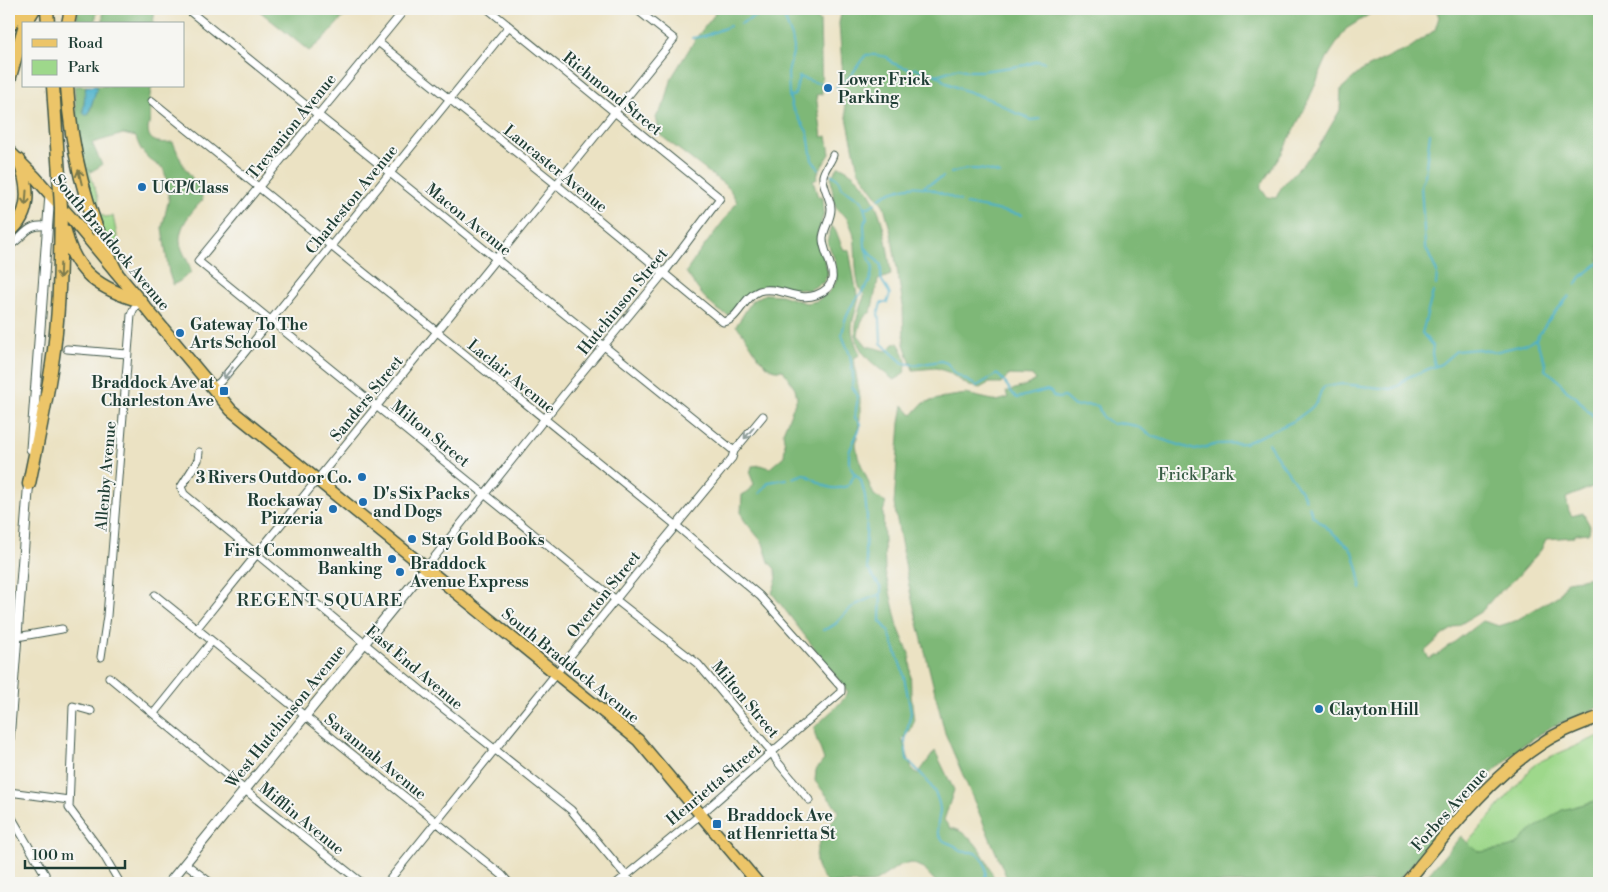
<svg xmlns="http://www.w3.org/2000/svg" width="1608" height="892" viewBox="0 0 1608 892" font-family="'Libre Bodoni',serif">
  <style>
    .green { fill: #9ed88b; stroke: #5e8a60 }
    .forest { fill: #7eb877; stroke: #4e7a56 }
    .water { fill: #4cb1cb; stroke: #367780 }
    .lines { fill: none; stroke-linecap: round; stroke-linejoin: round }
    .stream { stroke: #4cb1cb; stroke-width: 2 }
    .minor-casing { stroke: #3e5649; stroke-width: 9 }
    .tertiary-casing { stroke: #3e5649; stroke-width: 11 }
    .primary-casing { stroke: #3e5649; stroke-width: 14 }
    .motorway-casing { stroke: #3e5649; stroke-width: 15 }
    .minor { stroke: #fff; stroke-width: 7 }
    .tertiary { stroke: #fff; stroke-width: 9 }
    .primary { stroke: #ecc569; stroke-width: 11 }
    .motorway { stroke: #ecc569; stroke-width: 12 }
    .motorway-bridge-casing { stroke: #3e5649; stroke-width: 15; stroke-linecap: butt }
    .motorway-bridge { stroke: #ecc569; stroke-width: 12 }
    .oneway { stroke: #7b7a4c }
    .oneway2 { stroke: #8f9e9a }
    .poi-dot { fill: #1f6fb2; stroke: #f6f6f2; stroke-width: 2 }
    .labels { text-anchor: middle; stroke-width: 4; stroke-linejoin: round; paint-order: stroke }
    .poi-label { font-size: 16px; font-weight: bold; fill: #1f3d34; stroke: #f6f6f2; text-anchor: start }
    .street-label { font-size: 16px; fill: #1f3d34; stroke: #f6f6f2 }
    .park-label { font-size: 16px; fill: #385c45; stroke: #f6f6f2 }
    .neighbourhood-label { font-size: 18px; letter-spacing: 1px; fill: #1f3d34; stroke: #f6f6f2 }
  </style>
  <rect width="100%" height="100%" fill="#f6f6f2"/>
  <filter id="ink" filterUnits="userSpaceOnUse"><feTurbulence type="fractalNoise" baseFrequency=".02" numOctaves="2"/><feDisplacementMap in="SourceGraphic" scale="10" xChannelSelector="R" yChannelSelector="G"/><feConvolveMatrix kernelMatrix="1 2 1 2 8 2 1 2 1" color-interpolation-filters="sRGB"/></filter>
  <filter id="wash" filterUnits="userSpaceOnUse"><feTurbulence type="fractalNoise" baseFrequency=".0096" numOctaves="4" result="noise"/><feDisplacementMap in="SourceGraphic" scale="20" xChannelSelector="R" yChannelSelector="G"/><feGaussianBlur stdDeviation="1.12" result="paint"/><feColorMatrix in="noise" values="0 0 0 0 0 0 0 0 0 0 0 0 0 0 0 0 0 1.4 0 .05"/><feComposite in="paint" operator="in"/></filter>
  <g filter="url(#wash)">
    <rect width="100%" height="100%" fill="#ebe2c3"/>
    <path class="green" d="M84 168 92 171 90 173 98 198 99 213 105 217 113 216 123 267C99 235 94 206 84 168Z
      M1599 736V883H1433L1536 763Z"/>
    <path class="forest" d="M78 9H98L94 24H76Z
      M103 9H155L153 24H103Z
      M257 9H351L321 41 309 51Z
      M711 9H803L820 21 822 94 816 95 822 137 827 136 830 154 818 172 817 179 813 181 818 197H823L824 213 817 236 828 273 824 282 809 290 770 285 761 287 750 293 728 315C709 308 697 288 686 272 702 247 721 226 737 202L729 188 660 135 656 117 665 103 672 77 696 38 715 14Z
      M842 9H1378L1346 29 1327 58 1305 108 1282 153 1260 187 1267 197 1276 198 1282 186 1318 148 1340 110 1341 89 1360 72 1382 60 1408 49 1435 30 1439 17 1436 9H1507L1528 11 1536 9H1599V484L1566 498 1569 511 1572 516 1583 513 1590 526 1589 533 1577 534 1572 537 1546 539 1541 550 1515 579 1493 598 1482 611 1444 634 1425 651 1429 659 1440 653 1482 621 1499 626 1515 621 1559 595 1567 581 1599 576V707L1551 727 1523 745 1479 785 1396 883H1009L945 733 910 591 894 504 900 423 903 405 912 415 923 403 946 397 966 394 997 401 1008 398 1006 392C1015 389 1029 385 1036 380L1033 376 1009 375 1001 383H989L980 388 969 386 948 372 936 368 913 370 904 344 903 305 891 233 884 206 858 170 845 108 839 23Z
      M74 86H86L83 112 89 114 97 86H152C148 100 150 105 150 118 150 122 148 126 148 130 149 144 162 143 173 142L183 165 199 188 203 200C192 211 179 225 180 242 181 252 190 262 191 272L180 281 173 285 169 273 162 228 169 198 166 177 163 168C149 161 140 152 136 137L123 134 92 143 102 165 92 171 84 168 77 125Z
      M839 166C881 185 886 235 891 275L878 280 871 312C861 317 860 325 858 335L867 346 887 351 894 344 898 343C907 356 912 373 894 380 858 353 846 342 864 297V294C853 286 857 250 854 237 853 231 849 220 845 216 842 213 838 211 836 208 834 202 831 183 831 177Z
      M832 226C839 234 839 243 845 251L849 250 857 295 859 298C852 327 847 325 860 355L855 357 854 363 860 397V418L856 444 858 457 873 493 875 496 886 502 883 512 885 571 898 627 910 656 911 694 914 722 910 731 902 739 912 769 918 774 935 751 954 790 944 820 950 828C976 833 987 861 996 883H937L923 868 912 863 900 865 873 883H828C824 878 818 872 817 866 811 847 830 826 839 811L815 781 816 770 824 760C821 749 815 739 814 728 823 718 843 703 848 692L772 593 777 578 775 569 769 562 763 543 744 520 741 513 742 495 750 490 754 484 750 474 752 466 761 465 770 468 784 456 785 446 783 432 797 398 795 388 783 370C760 374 751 338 736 326L752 301 765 294 781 295 806 303 817 301 828 293 836 282 835 260 828 244V238Z
      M1599 800V876L1595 883H1421L1461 836 1473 848 1480 852 1507 848 1516 845 1533 829 1562 810Z"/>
    <path class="water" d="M86 86H97V88L88 115H85L83 112Z"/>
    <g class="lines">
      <path class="stream" d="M786 9 784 17 792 37 794 48 788 73 789 95 792 107 808 133 812 160 819 169
        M740 24 760 14 762 9
        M692 38 704 36 730 26
        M937 75 959 68 967 71H982L1026 65 1037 61 1044 62
        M836 87C852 80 855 67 866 55 873 54 880 56 887 57L892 63 912 70 915 68 937 75 945 82 958 88 997 102 1017 114 1025 116 1030 120 1040 119
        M789 95 793 96 795 94 799 77C807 79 812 83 821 83
        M1430 133 1425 175 1421 185 1425 246 1437 272 1436 285
        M951 173C967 167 984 168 1000 174
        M831 174 838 179 841 187 861 200 863 204 867 218 864 224 865 247 873 268 869 283 852 305 845 320 842 335 850 355 853 374 852 387C862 397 855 406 855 418L860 423V428L849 452V462L853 472 861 480 865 496 867 517 865 552 868 569 881 588 880 621 888 630 903 672 911 712 905 741 907 759C920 773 938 788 940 809 940 820 932 832 944 841 947 843 952 844 955 846 957 847 958 849 960 851 963 852 968 852 972 852 986 855 988 871 984 883
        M925 186 943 177
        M879 199C884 194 890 192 897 190 921 180 938 193 960 201
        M966 204 1022 215
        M865 207H869L875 203
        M865 247 881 265V279L890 294 887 303H881L878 315 880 319 881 343 903 363 916 365 941 361 947 363 954 373 977 386 997 374C1006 381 1009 391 1017 398L1047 390 1051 392 1053 396 1058 398 1064 397 1074 406 1088 405 1098 406 1103 418 1113 424 1121 423 1137 426 1154 437 1195 450 1218 444 1245 443 1294 421 1310 409 1317 402 1321 391 1325 386 1342 384 1391 389 1400 385 1406 378 1441 364 1456 351 1478 349 1494 352 1527 344 1536 339 1547 322 1569 296
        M1576 285 1581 277 1599 263
        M1433 292 1422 333 1433 346 1432 354 1435 366
        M1536 340 1546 364 1545 370 1555 377 1567 391 1576 397 1588 411 1599 421
        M1268 443C1280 463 1294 479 1306 499
        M793 478 804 474C822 482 826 493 848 486L855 474
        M760 493 769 482 786 479
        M1309 506 1312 515 1349 547 1354 555 1359 573 1361 589
        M823 630C838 626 840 617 851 608 861 601 870 598 881 594"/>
    </g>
  </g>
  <g filter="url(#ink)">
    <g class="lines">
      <defs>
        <path id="minor" d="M187 9 734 451
          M405 9 198 261 579 571 698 664 772 752 776 760 809 800
          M378 42 557 185 723 322C738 321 743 297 759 291 778 285 797 302 816 295 848 283 823 257 823 239 823 229 831 220 831 209 831 198 822 187 823 176 824 169 831 162 833 155
          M152 101 672 522 760 596 841 687V692L700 815 617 883
          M9 246C27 236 24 224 48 226
          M67 349 127 354
          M213 387 220 382 241 357 509 26
          M199 452 198 460 181 487 184 494 434 701 571 810 632 883
          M425 569 574 382 664 273 720 198 488 9
          M155 595 502 875 509 883
          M197 628 674 39 636 9
          M17 637 62 629
          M101 657 107 616 131 315 134 308 141 301
          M109 677 245 790 362 883
          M91 711 73 706 69 808 103 854 120 883
          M154 713 212 641
          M9 792 69 800
          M9 813 45 874 32 883
          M186 864 211 883
          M387 883 646 562 732 458 734 451 763 416"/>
        <path id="tertiary" d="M31 449 50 194
          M9 740 29 479
          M169 883 425 569"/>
        <path id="primary" d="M9 151 35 177 72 219 231 410 638 740 758 883
          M1406 883C1448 832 1487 779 1544 742 1560 731 1581 724 1599 717"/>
        <path id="motorway" d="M47 9 48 24
          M9 12 11 9
          M25 24 34 9
          M68 24 71 9
          M9 26 22 9
          M9 80 24 28
          M53 86 60 190
          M67 86C71 151 86 213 116 271
          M65 231C74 273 102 290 141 301
          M9 232C32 214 29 185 19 160
          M29 484C37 444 46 404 52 364 60 313 60 261 61 208"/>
      </defs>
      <use href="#minor" class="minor-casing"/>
      <use href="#tertiary" class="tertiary-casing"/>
      <use href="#primary" class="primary-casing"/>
      <use href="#motorway" class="motorway-casing"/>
      <use href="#minor" class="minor"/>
      <use href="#tertiary" class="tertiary"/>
      <use href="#primary" class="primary"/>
      <use href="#motorway" class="motorway"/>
      <defs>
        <path id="motorway-bridge" d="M60 190 61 208"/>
      </defs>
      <use href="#motorway-bridge" class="motorway-bridge-casing"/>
      <use href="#motorway-bridge" class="motorway-bridge"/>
    </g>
    <defs><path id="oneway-shaft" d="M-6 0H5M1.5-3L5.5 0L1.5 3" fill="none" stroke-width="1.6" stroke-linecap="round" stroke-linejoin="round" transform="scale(1.25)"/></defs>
    <g class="oneway">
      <use href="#oneway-shaft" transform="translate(80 177) rotate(-104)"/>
      <use href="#oneway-shaft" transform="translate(26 198) rotate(94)"/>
      <use href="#oneway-shaft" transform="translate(60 271) rotate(92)"/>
    </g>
    <g class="oneway2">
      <use href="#oneway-shaft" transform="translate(228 373) rotate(130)"/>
      <use href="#oneway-shaft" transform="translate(749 433) rotate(130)"/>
    </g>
  </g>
  <g class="poi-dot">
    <circle cx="828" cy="88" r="5"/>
    <circle cx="142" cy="187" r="5"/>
    <circle cx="180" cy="333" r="5"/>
    <rect x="219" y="386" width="10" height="10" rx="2.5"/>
    <circle cx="362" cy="477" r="5"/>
    <circle cx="363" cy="502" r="5"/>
    <circle cx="333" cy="509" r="5"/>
    <circle cx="412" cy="539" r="5"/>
    <circle cx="392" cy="559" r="5"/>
    <circle cx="400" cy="572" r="5"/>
    <circle cx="1319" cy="709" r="5"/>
    <rect x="712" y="819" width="10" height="10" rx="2.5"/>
  </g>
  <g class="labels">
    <g class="poi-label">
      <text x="838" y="85">Lower Frick<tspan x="838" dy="18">Parking</tspan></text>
      <text x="152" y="193">UCP/Class</text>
      <text x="190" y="330">Gateway To The<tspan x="190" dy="18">Arts School</tspan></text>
      <text x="214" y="388" text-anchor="end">Braddock Ave at<tspan x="214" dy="18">Charleston Ave</tspan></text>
      <text x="352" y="483" text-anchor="end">3 Rivers Outdoor Co.</text>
      <text x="373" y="499">D's Six Packs<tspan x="373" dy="18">and Dogs</tspan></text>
      <text x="323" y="506" text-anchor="end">Rockaway<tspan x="323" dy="18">Pizzeria</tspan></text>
      <text x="422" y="545">Stay Gold Books</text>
      <text x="382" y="556" text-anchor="end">First Commonwealth<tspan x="382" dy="18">Banking</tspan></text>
      <text x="410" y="569">Braddock<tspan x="410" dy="18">Avenue Express</tspan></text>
      <text x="1329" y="715">Clayton Hill</text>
      <text x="727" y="821">Braddock Ave<tspan x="727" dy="18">at Henrietta St</tspan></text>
    </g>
    <g class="street-label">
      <text transform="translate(613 93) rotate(39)" y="6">Richmond Street</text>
      <text transform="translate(291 126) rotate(-51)" y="6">Trevanion Avenue</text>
      <text transform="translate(556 168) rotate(39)" y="6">Lancaster Avenue</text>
      <text transform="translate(351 199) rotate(-51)" y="6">Charleston Avenue</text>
      <text transform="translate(469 219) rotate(39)" y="6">Macon Avenue</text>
      <text transform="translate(112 242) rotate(50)" y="6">South Braddock Avenue</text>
      <text transform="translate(622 301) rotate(-51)" y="6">Hutchinson Street</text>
      <text transform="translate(512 376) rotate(39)" y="6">Laclair Avenue</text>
      <text transform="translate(366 398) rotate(-51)" y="6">Sanders Street</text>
      <text transform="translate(431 433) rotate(39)" y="6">Milton Street</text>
      <text transform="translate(105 476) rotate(-85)" y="6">Allenby Avenue</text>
      <text transform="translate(603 594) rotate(-51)" y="6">Overton Street</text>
      <text transform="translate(571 665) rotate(39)" y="6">South Braddock Avenue</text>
      <text transform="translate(415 667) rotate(40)" y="6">East End Avenue</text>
      <text transform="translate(746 699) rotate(50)" y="6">Milton Street</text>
      <text transform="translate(285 716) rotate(-51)" y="6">West Hutchinson Avenue</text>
      <text transform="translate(376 756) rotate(39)" y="6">Savannah Avenue</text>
      <text transform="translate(713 784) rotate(-40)" y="6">Henrietta Street</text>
      <text transform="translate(1449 809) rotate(-48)" y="6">Forbes Avenue</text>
      <text transform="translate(302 818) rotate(39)" y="6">Mifflin Avenue</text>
    </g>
    <g class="park-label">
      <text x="1196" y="480">Frick Park</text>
    </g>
    <g class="neighbourhood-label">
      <text x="320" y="606">REGENT SQUARE</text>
    </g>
  </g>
  <rect width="1608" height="892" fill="none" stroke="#f6f6f2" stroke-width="30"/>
  <rect x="22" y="22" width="162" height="65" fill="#f6f6f2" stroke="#a0aca6"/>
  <rect x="32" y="39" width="25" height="8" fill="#ecc569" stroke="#a0aca6"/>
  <text x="68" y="48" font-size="15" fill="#1f3d34">Road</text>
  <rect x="32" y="60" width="25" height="15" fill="#9ed88b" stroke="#a0aca6"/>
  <text x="68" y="72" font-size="15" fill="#1f3d34">Park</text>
  <path d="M25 860v8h100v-8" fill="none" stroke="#1f3d34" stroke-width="2.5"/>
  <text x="32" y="860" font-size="15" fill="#1f3d34" stroke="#f6f6f2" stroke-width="4" paint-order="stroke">100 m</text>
</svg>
